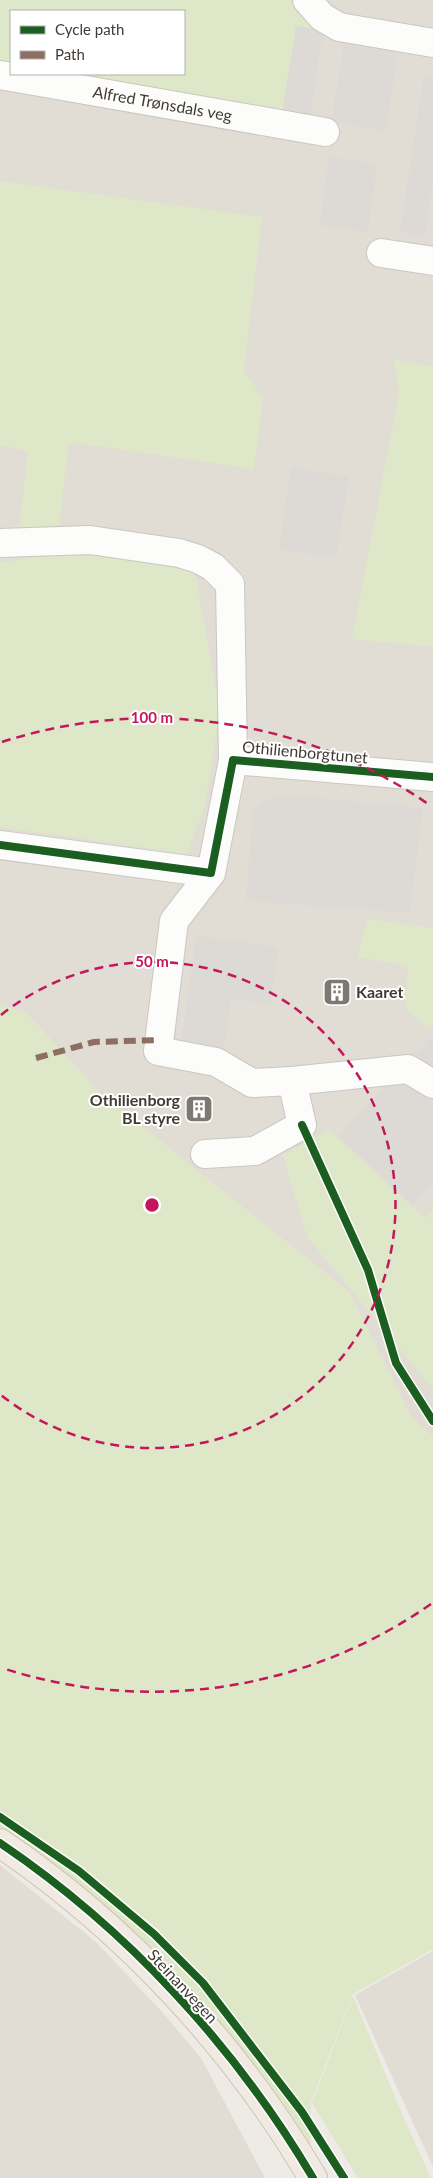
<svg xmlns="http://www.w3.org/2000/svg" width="433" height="2178" viewBox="0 0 433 2178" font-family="Lato,sans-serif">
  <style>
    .residential { fill: #e1dcd4; fill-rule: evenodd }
    .green { fill: #dee7c7; fill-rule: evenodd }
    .parking { fill: #dddad6 }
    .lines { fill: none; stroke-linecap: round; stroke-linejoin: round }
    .minor-casing { stroke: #cac7c3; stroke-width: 30 }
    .major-casing { stroke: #cfc4b4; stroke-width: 30 }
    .minor { stroke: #fcfcfb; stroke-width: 28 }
    .major { stroke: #f0eae2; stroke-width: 28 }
    .quiet { stroke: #8d6e63; stroke-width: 6; stroke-dasharray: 12 6; stroke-linecap: butt }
    .cycleway-casing { stroke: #fff; stroke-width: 11 }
    .cycleway { stroke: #1b5e20; stroke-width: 8 }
    .ring { fill: none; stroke: #c2185b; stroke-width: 2.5; stroke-dasharray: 9 6 }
    .labels { text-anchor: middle; stroke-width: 4; stroke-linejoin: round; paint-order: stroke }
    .street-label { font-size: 16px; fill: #423b34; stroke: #fff }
    .poi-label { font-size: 16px; font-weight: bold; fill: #423b34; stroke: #fff; text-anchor: start }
    .centre { fill: #c2185b; stroke: #fff; stroke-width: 2.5 }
    .ring-label { font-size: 15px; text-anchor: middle; font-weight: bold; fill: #c2185b; stroke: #fff; stroke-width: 4; stroke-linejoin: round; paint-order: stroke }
  </style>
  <rect width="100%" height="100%" fill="#eeeae6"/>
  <path class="residential" d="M0 0H433V1437L410 1415 349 1292 101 1094 28 1015 0 1004ZM11 11H184V74H11Z
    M0 1865 96 1942 164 2014 201 2058 265 2178H0Z
    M433 1951V2167L355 1995Z"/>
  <path class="green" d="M0 0H302L323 31 296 26 282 114 0 75ZM11 11H184V74H11Z
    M0 181 262 217 244 371 263 398 254 469 69 442 59 525 18 536 28 451 0 445Z
    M394 359 433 367V647L352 639 399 392Z
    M82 549 195 572 220 711 205 805 187 854 0 827V562H7Z
    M368 919 433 928V1023L428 1028 405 1009 408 966 357 957Z
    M0 1004 28 1014 101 1094 349 1292 410 1415 433 1437V1949L353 1994 311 2102 310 2172 236 2066 0 1843Z
    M329 1130 425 1218 433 1210V1389L307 1237 283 1155Z
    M353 1996 405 2121 431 2178H358L312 2103Z"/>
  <path class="parking" d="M296 26 323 31 310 118 282 114Z
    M345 37 399 45 386 131 331 123Z
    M424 74 433 76V182L425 236 400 232Z
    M329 157 377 164 368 232 320 225Z
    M291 468 349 476 336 558 279 549Z
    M277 794 423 808 410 913 246 901 253 810Z
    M196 935 279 947 270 1004 231 999 224 1050 181 1044Z
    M433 1035V1184L413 1205 339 1136Z"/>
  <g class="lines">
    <defs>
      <g id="minor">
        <path d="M307 0 322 17 339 27 433 43"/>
        <path id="s1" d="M0 75 325 132"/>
        <path d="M381 253 433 261"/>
        <path d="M0 543 90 540 179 553 198 559 213 567 230 584 233 760"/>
        <path d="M433 777 233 760 211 873 174 921 158 1051 216 1062 252 1083 292 1081 408 1069 433 1084"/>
        <path d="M0 845 211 873"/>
        <path d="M205 1154 255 1151 302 1125 292 1081"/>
      </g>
      <path id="major" d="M0 1843C127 1929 235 2046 313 2178"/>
    </defs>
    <use href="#minor" class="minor-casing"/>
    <use href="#major" class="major-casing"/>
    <use href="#minor" class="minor"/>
    <use href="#major" class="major"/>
    <path class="quiet" d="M36 1058 94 1042 159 1040"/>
    <defs>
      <path id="cycleway" d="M0 845 211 873 233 760 433 777
        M302 1125 368 1270 396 1363 433 1421
        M0 1817 79 1871 154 1934 203 1983 302 2112 344 2178
        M0 1843C127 1929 235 2046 313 2178"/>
    </defs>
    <use href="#cycleway" class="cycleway-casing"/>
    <use href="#cycleway" class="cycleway"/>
  </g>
  <g class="ring">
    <path d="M1 1015A243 243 0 1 1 1 1395"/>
    <path d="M431 1604A487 487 0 0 1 2 1668M2 742A487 487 0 0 1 431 806"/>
  </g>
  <defs>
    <symbol id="building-square" viewBox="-11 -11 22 22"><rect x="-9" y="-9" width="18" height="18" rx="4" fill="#7e7872" stroke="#fff"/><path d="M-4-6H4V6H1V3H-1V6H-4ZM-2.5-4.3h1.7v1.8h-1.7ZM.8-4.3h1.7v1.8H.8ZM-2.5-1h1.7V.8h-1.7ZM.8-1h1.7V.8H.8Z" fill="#fff"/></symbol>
  </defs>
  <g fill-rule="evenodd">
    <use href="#building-square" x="321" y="976" width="32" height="32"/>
    <use href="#building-square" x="183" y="1093" width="32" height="32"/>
  </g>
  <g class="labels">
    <g class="street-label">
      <text dy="6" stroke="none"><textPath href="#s1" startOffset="165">Alfred Trønsdals veg</textPath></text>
      <text transform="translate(305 752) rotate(5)" y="6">Othilienborgtunet</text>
      <text transform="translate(183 1986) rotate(47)" y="6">Steinanvegen</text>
    </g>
    <g class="poi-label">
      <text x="356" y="998">Kaaret</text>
      <text x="180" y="1106" text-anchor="end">Othilienborg<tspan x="180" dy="18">BL styre</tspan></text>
    </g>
  </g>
  <circle cx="152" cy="1205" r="8" class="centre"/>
  <g class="ring-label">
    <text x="152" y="723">100 m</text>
    <text x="152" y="967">50 m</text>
  </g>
  <rect x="10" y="10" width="175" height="65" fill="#ffffff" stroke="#b3b1ae"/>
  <rect x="20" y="26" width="25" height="8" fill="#1b5e20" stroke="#b3b1ae"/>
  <text x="55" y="35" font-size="15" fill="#423b34">Cycle path</text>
  <rect x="20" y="51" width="25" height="8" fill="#8d6e63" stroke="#b3b1ae"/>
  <text x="55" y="60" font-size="15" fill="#423b34">Path</text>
</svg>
